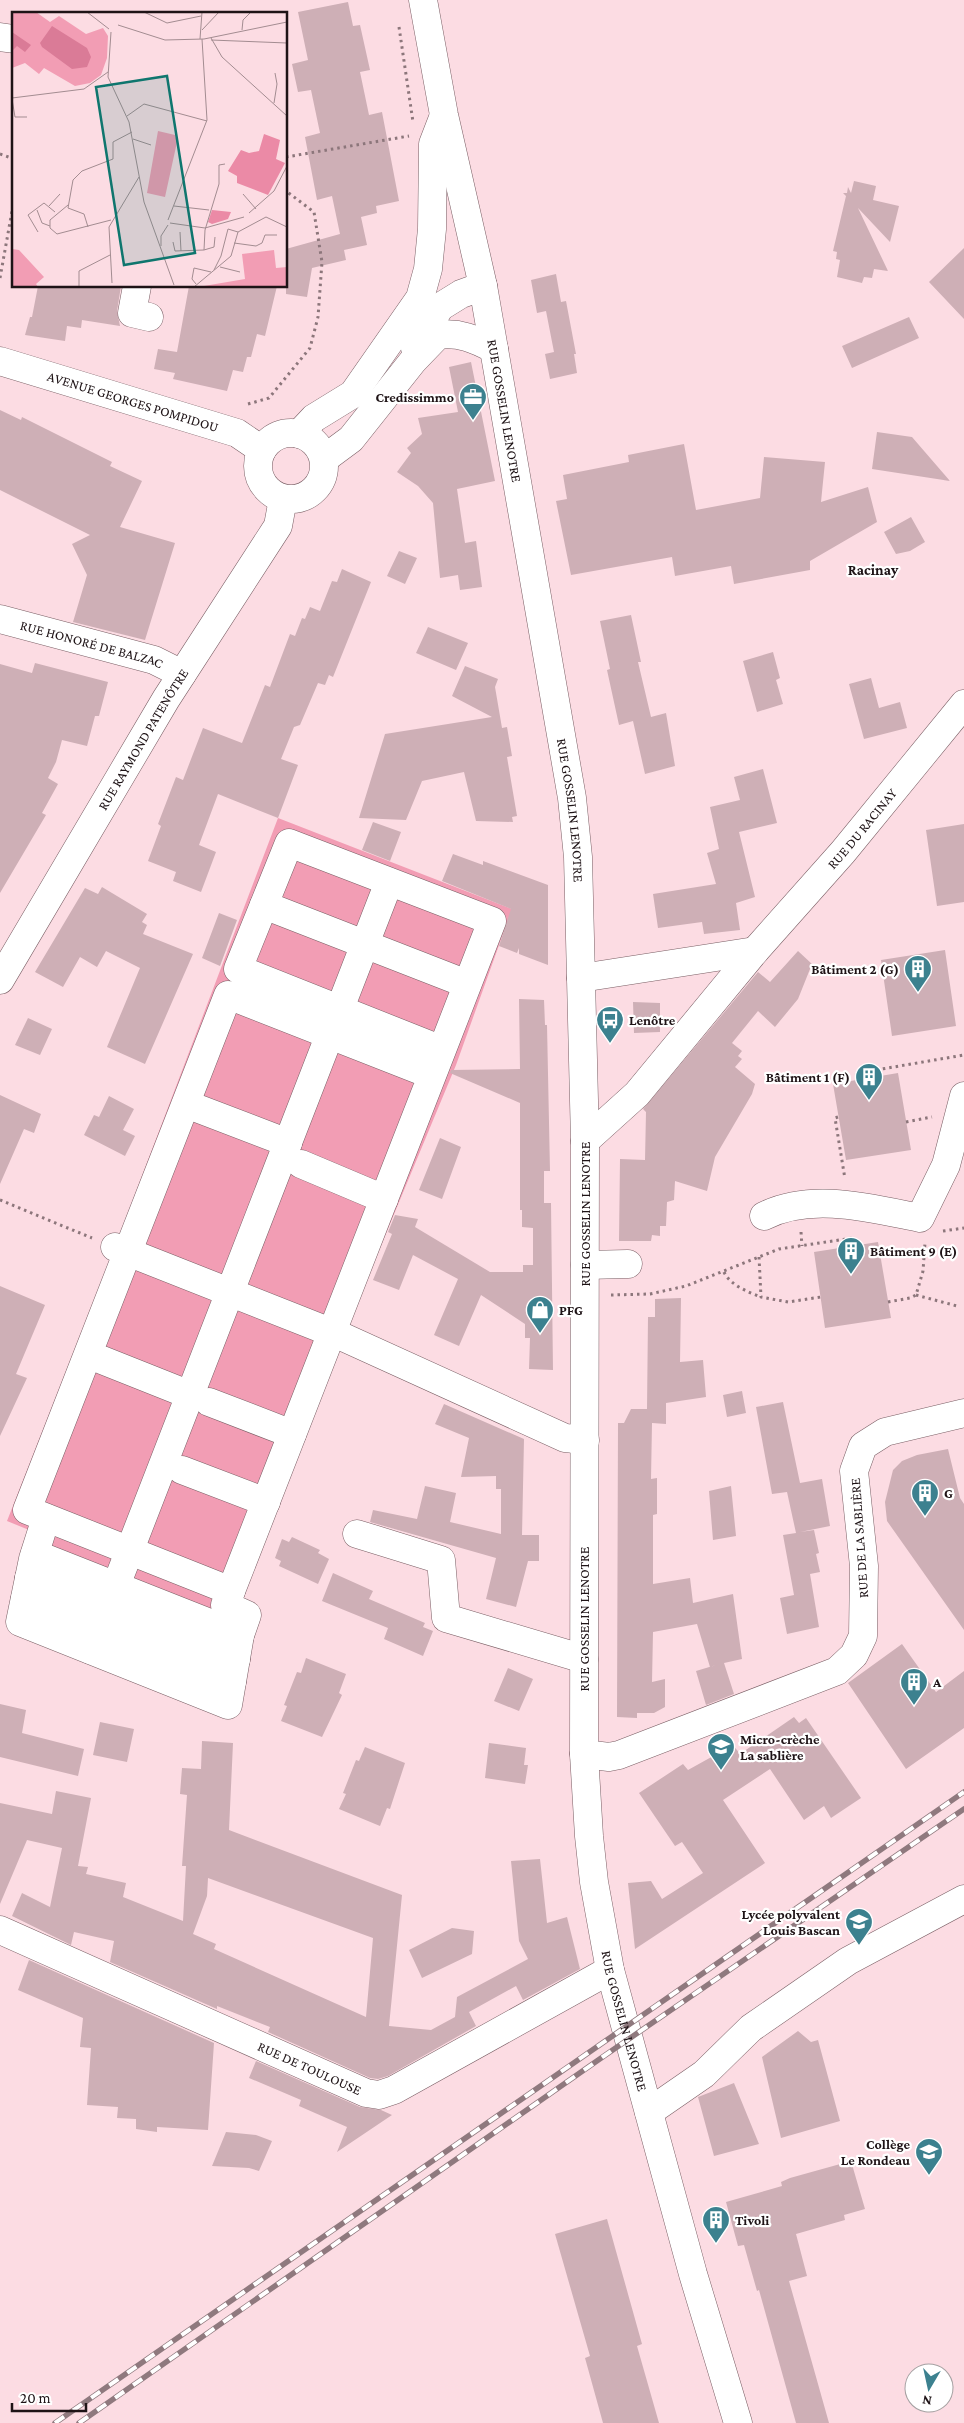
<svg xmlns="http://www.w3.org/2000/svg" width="964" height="2423" viewBox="0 0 964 2423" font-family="'Crimson Pro',serif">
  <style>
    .green { fill: #f29db4 }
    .building { fill: #ceafb6; fill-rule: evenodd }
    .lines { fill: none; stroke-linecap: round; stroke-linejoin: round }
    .minor-casing { stroke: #7a5f65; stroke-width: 29 }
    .major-casing { stroke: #7a5f65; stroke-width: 29 }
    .path { stroke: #8c767b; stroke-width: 3; stroke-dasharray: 2.5 4; stroke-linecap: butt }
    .minor { stroke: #fff; stroke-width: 28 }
    .major { stroke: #fff; stroke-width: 28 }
    .rail-casing { stroke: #8f797e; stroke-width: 5.5 }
    .rail { stroke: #fff; stroke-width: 4; stroke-dasharray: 11; stroke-linecap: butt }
    .labels { text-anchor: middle; stroke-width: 4.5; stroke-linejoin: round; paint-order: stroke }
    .poi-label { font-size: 14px; font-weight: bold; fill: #1e1316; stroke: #fff; text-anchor: start }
    .street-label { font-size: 14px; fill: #1e1316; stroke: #fff }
    .neighbourhood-label { font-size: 15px; font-weight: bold; fill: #1e1316; stroke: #fff }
    .inset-road { fill: none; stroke: #a38c91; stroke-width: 1 }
    .view { fill: #0f766e; fill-opacity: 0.15; stroke: #0f766e; stroke-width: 2.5 }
    .inset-edge { fill: none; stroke: #1e1316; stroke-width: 2.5 }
  </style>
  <rect width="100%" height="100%" fill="#fcdce3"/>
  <path class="green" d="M278 818 512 909 456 1065 343 1337 240 1607 231 1709 34 1532 7 1521 115 1247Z"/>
  <path class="building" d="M348 2 353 26 360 25 370 70 360 72 369 115 382 112 399 201 376 206 377 213 361 217 367 245 344 250 346 260 312 268 307 297 286 294V249L340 234 332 196 317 200 305 137 320 133 311 90 298 92 292 64 308 60 298 12Z
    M854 181 876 186 873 200 899 206 890 242 858 208 888 271 874 269 872 278 864 277 862 283 837 277 840 260 836 259 837 252 833 251 846 196 843 193H847L848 187 851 193Z
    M964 248V319L929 282Z
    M556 274 561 302 566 301 576 354H574L577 373 550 379 545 354 554 352 546 311 537 313 531 280Z
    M38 286H121L117 311 120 326 82 320 81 328 67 326 65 341 25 335 30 317H32Z
    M189 286H277L265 336 257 334 251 357H247L243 372 233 370 227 391 173 379 175 373 154 369 158 349 177 352Z
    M909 317 919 338 852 368 842 346Z
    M471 362 495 481 457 489 465 543 476 541 482 587 460 590 458 575 440 578 433 503 418 486 397 472 411 453 407 448 422 434 418 418 458 412 449 367Z
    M0 410 21 420 22 417 112 462 110 466 142 481 120 527 175 543 145 640 73 622 87 575 72 544 90 535 0 490Z
    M877 432 912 437 950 481 872 469Z
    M684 444 696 510 760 498 764 457 825 462 821 502 868 487 877 522 810 561V570L734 584 731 566 675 576 672 557 571 575 556 501 567 499 563 475 629 462 628 455Z
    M911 517 925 542 910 551 896 554 884 532Z
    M399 551 417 558 405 584 387 576Z
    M342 569 371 582 333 677 329 675 325 685 318 683 300 725 294 727 281 759 298 765 278 818 218 794 199 845 216 852 201 892 173 881 176 872 148 861 161 826 158 824 176 777 183 780 203 728 242 743 265 685 270 687 290 634 295 636 302 618 305 619 310 607 320 611 332 581 337 582Z
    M631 615 641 662H638L651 717 666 713 675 766 645 774 633 721 619 725 607 670 610 669 600 621Z
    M428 627 468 643 456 670 416 653Z
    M773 652 780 678 776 680 783 704 757 712 743 661Z
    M35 663 108 682 99 716H95L87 746 62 740 56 762 48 778 58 784 42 813 46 815 0 893V664L32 673Z
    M465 666 498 679 495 687 502 728 507 727 512 756 507 757 517 816 512 817 513 822 476 821 464 772 422 781 406 820 359 818 385 734 492 717 452 696Z
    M871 678 879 708 900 702 907 728 864 739 849 684Z
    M763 769 777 823 739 832 755 897 736 903 740 930 704 934 702 922 658 928 653 894 716 884 707 853 719 849 710 807 740 800 734 777Z
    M373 822 401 832 390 861 362 850Z
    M964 824V902L937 906 926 830Z
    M453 854 483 865V861L548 885V965L519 954V948L517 953 499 946 511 909 442 881Z
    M102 887 147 914 142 922 147 925 143 934 193 954 145 1064 107 1047 140 968 106 951 97 967 80 957 63 987 35 972 85 888 98 894Z
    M219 913 237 920 220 966 202 958Z
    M945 950 956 1026 892 1036 881 960Z
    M798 951 812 964 798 999 775 1027 758 1011 732 1043 742 1051 738 1056 742 1059 735 1067 755 1084 752 1094 715 1157 707 1191 675 1181 674 1200 667 1202 666 1226H660V1236L652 1235 651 1241H619L620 1159 645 1160 646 1112 643 1109 758 972 770 982Z
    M519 999 544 1000 545 1025H547L550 1171H544V1203H551L553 1370 529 1369 530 1338H525V1324L481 1295 459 1346 434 1335 458 1279 413 1255 399 1290 373 1280 392 1234 388 1232 395 1215 418 1219 415 1227 490 1272H523V1265H533V1228L522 1227V1210H520V1103L450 1073 451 1070 520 1069Z
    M633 1002 660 1003V1032L634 1033Z
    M28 1018 52 1029 40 1055 15 1045Z
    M898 1073 911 1150 846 1160 833 1084Z
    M0 1095 41 1114 34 1133 24 1129 0 1184Z
    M109 1096 134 1109 123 1130 135 1136 125 1156 84 1135 94 1115 99 1117Z
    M440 1138 461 1147 442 1199 419 1190Z
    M878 1242 891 1318 825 1328 814 1252Z
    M0 1286 45 1305 16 1374 27 1378 0 1436Z
    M681 1298 680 1362 703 1360 706 1397 666 1403V1424L652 1423 651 1479 657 1478V1514L653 1515V1584L690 1578 693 1603 733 1594 742 1659 724 1663 734 1694 706 1705 696 1671 716 1665 710 1667 697 1624 653 1632 652 1682 665 1679V1707L654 1713H637V1718L617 1717 618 1423H624L631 1409H647L648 1317H655V1299Z
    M742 1391 746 1413 727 1417 723 1395Z
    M783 1402 800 1483 822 1479 830 1526 800 1532 814 1530 819 1553 816 1554 820 1572 810 1574 819 1627 787 1634 780 1598 794 1595 783 1535 796 1533 787 1492 772 1494 756 1407Z
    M444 1404 524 1439 522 1535H539V1561H528L516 1607 486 1599 496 1558 370 1522 373 1510 417 1519 425 1486 456 1493 450 1522 501 1534V1489H496V1476L461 1477 469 1438 435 1424Z
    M948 1449 960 1498 964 1504V1630L887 1521 885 1502 893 1470 902 1461 917 1455Z
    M731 1486 736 1536 713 1540 709 1491Z
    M292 1537 320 1550 318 1553 329 1559 318 1584 279 1566 281 1561 275 1558 282 1539 289 1542Z
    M333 1573 373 1591 369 1599 425 1623 423 1627 433 1631 423 1656 384 1639 388 1628 322 1601Z
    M902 1644 936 1692 964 1671V1728L906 1769 848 1683Z
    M306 1658 346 1674 339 1693 342 1695 322 1737 281 1721 287 1706 284 1705 297 1672 301 1673Z
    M508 1668 533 1679 519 1711 494 1701Z
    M0 1704 26 1710 22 1733 84 1749 78 1776 0 1757Z
    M794 1717 799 1723 806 1718 861 1798 831 1818 824 1806 804 1820 770 1769 723 1800 765 1863 635 1949 628 1883 651 1881 662 1899 703 1873 682 1842 675 1846 639 1793 683 1764 688 1770 733 1745 740 1754Z
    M100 1722 134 1729 127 1762 93 1755Z
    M202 1741 233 1743 229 1830 402 1895 389 2026 431 2030 455 2017 457 1997 528 1959 519 1941 511 1861 540 1859 547 1923 567 1917 580 1969 523 2000 516 1986 469 2012 476 2026 388 2076 378 2079 370 2078 268 2032 270 2027 217 2006V2009L110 1962 114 1941 74 1932 71 1945 12 1916 22 1893 50 1907 62 1848 27 1840 0 1904V1803L52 1814 56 1791 91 1798 78 1866 88 1867 86 1874 126 1883 123 1897 183 1921 186 1866H182L187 1795 180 1794 182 1768 201 1769ZM208 1878 373 1938 366 2017 214 1949 216 1944 193 1934 207 1896Z
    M489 1743 526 1748 524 1765H528L525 1784 485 1778Z
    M365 1747 405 1763 390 1809 387 1808 380 1826 339 1809 346 1794 343 1793 356 1760 359 1761Z
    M452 1928 474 1931 472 1954 422 1978 409 1950Z
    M29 1960 214 2043 208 2130 157 2127V2132L136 2129V2119L117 2118 118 2107 87 2105 91 2048 80 2047 83 2018 18 1990Z
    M798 2031 811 2042 818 2040 840 2121 781 2138 762 2057Z
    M256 2061 360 2107 381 2110 392 2115 337 2152 347 2127 299 2106 301 2100 249 2078Z
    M734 2083 759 2144 714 2156 698 2097Z
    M226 2132 256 2135 272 2141 259 2171 249 2168 212 2166Z
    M851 2161 865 2209 844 2215 845 2220 796 2234 807 2276 789 2281 829 2423H796L759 2290 757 2291 744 2245 738 2246 726 2202 782 2186 781 2182 790 2178Z
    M607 2219 642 2344 637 2346 659 2423H603L585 2358 590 2356 555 2234Z"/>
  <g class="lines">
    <defs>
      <g id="minor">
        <path d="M0 37 14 39"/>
        <path d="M137 286 132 313 149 317"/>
        <path id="s1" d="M0 361 237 433 262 450"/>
        <path id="s2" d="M0 619 154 660 182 674"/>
        <path d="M264 905 467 984"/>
        <path d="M581 978 755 951"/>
        <path d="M432 1075 228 995 27 1510 231 1591 442 1050 492 921 289 843 238 969 442 1050"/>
        <path d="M186 1104 288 1143"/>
        <path id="s3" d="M585 1141 637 1094 755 951 843 852 964 704"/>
        <path d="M301 1164 384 1199"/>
        <path d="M764 1216C811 1192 870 1208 920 1218L946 1165 964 1096"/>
        <path d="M115 1247 343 1337 565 1438 585 1440"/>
        <path d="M585 1265 628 1264"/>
        <path d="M102 1360 190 1395"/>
        <path d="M209 1402 292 1434"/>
        <path d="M182 1470 266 1502"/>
        <path d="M46 1518 33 1559 20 1622 228 1705 240 1635 247 1615 225 1605 231 1591"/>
        <path d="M357 1534 441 1560 446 1618 584 1659"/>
        <path d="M35 1554 240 1635"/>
        <path d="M29 1578 236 1659"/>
        <path d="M25 1599 232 1681"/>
        <path d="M91 1650 389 882"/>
        <path d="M584 1754 609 1757 619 1755 837 1671 854 1655 863 1636 864 1566 854 1471 863 1446 885 1432 964 1413"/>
        <path id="s4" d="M0 1930 366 2093 379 2095 394 2090 610 1970"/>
        <path d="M649 2112 704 2074 751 2028 848 1961 964 1899"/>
      </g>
      <g id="major">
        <path id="s5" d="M423 0 444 115 483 286 572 798 578 857 585 1141 584 1754 589 1836 594 1882 610 1970 693 2274 738 2423"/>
        <path d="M415 348 440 307 461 294 483 286"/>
        <circle cx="291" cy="466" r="33"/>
        <path d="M299 434 314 418 353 394 420 298 428 269 432 229 433 144 443 118"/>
        <path d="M324 459 351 439 413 361 438 335C459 332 475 339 494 349"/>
        <path id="s6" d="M0 980 166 699 278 526 283 499"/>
      </g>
    </defs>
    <use href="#minor" class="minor-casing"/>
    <use href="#major" class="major-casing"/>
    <path class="path" d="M399 27 413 122
      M0 154 14 159
      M286 157 409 136
      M0 278 14 200
      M248 404 269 398 310 348 318 317 322 262 314 212 286 191
      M877 1076 876 1070 964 1055
      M838 1117 835 1118 845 1179
      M906 1122 932 1117
      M0 1200 92 1238
      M943 1231 964 1228
      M801 1232 802 1246
      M759 1257 761 1297 788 1302 821 1297
      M724 1272C730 1285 748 1292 761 1297
      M611 1295 650 1294 686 1286 779 1249 853 1238 855 1246
      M916 1295 957 1306
      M888 1302 910 1298 916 1295 923 1271 925 1243"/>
    <use href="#minor" class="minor"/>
    <use href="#major" class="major"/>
    <defs>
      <path id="rail" d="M55 2423 964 1792
        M79 2423 604 2056 964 1809"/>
    </defs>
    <use href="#rail" class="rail-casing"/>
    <use href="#rail" class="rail"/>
  </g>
  <defs>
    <symbol id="office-pin" viewBox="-11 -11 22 30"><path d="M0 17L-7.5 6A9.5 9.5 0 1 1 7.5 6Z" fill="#3c818f" stroke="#fff"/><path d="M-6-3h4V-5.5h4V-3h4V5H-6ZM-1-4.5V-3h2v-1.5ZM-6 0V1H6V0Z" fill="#fff"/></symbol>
    <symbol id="building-pin" viewBox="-11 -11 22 30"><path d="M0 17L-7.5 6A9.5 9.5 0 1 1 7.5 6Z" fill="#3c818f" stroke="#fff"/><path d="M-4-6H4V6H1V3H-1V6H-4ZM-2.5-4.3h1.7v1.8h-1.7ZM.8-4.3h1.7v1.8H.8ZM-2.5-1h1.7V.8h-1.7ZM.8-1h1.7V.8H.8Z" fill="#fff"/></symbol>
    <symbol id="bus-pin" viewBox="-11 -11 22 30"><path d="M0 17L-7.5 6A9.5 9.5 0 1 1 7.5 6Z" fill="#3c818f" stroke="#fff"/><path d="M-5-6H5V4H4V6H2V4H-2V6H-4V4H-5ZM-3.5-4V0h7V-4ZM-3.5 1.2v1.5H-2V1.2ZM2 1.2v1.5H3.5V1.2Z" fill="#fff"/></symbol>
    <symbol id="shop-pin" viewBox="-11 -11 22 30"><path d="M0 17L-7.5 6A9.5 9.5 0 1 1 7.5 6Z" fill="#3c818f" stroke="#fff"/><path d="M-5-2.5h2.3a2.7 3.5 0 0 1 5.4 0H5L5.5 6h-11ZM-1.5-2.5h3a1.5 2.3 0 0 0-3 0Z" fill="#fff"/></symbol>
    <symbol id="school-pin" viewBox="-11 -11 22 30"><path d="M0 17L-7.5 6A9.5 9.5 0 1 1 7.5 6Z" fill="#3c818f" stroke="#fff"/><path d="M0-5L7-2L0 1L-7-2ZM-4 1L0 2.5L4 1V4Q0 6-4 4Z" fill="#fff"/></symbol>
  </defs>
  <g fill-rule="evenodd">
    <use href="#office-pin" x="457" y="381" width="32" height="43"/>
    <use href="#building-pin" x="902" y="953" width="32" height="43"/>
    <use href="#bus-pin" x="594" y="1004" width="32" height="43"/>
    <use href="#building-pin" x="853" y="1061" width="32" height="43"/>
    <use href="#building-pin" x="835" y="1235" width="32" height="43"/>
    <use href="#shop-pin" x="524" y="1294" width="32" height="43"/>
    <use href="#building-pin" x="909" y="1477" width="32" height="43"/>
    <use href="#building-pin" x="898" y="1666" width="32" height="43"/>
    <use href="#school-pin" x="705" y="1731" width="32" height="43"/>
    <use href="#school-pin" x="843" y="1906" width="32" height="43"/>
    <use href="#school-pin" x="913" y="2136" width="32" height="43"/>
    <use href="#building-pin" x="700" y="2204" width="32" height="43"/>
  </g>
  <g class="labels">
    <g class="poi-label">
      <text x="454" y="402" text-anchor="end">Credissimmo</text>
      <text x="899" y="974" text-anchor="end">Bâtiment 2 (G)</text>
      <text x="629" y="1025">Lenôtre</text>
      <text x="850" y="1082" text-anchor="end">Bâtiment 1 (F)</text>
      <text x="870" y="1256">Bâtiment 9 (E)</text>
      <text x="559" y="1315">PFG</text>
      <text x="944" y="1498">G</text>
      <text x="933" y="1687">A</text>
      <text x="740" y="1744">Micro-crèche<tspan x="740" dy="16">La sablière</tspan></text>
      <text x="840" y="1919" text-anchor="end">Lycée polyvalent<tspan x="840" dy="16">Louis Bascan</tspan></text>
      <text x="910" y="2149" text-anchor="end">Collège<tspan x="910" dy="16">Le Rondeau</tspan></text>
      <text x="735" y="2225">Tivoli</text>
    </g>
    <g class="street-label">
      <text dy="5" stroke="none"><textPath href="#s1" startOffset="139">AVENUE GEORGES POMPIDOU</textPath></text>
      <text dy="5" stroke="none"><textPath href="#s5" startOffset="419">RUE GOSSELIN LENOTRE</textPath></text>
      <text dy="5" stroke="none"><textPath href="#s2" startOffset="95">RUE HONORÉ DE BALZAC</textPath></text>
      <text dy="5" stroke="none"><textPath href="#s6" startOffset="280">RUE RAYMOND PATENÔTRE</textPath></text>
      <text dy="5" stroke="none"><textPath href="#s5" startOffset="824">RUE GOSSELIN LENOTRE</textPath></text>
      <text dy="5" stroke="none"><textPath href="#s3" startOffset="418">RUE DU RACINAY</textPath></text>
      <text transform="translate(585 1214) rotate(-90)" y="5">RUE GOSSELIN LENOTRE</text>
      <text transform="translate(859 1538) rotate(-94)" y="5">RUE DE LA SABLIÈRE</text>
      <text transform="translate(584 1619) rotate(-90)" y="5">RUE GOSSELIN LENOTRE</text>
      <text dy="5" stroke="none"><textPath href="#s5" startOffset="2039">RUE GOSSELIN LENOTRE</textPath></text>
      <text dy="5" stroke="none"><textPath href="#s4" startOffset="339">RUE DE TOULOUSE</textPath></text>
    </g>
    <g class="neighbourhood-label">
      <text x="873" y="575">Racinay</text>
    </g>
  </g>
  <g transform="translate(12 12)">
    <rect width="275" height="275" fill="#fcdce3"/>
    <path d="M0 0H24L38 10 47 4 74 22 91 16 96 24 95 46 89 63 78 71 63 74 32 56 27 62 13 51 0 56ZM146 119 163 123 165 130 153 185 135 181ZM0 237 7 238 32 265 24 272 26 275H0ZM262 238 264 256 275 255V275H186L233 267 230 242Z" fill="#f29db4"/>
    <path d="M252 122 268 128 264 147 273 151 256 183 225 171V164L216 159 229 138 237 141 247 139ZM200 198 219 200 216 207 200 212 196 210Z" fill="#eb8aa6"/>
    <path d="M40 14 75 36 79 45 75 55 60 57 30 35 28 31ZM0 20 19 33 13 40 5 34 0 39Z" fill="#da7b97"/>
    <path class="inset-road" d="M75 0 97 17M132 0 155 11 189 4M106 13 153 28 192 27 275 10M190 18 207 0M230 18 231 8 239 0M99 20 96 65 117 110 132 190 162 273M199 26 210 45 275 104M188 27 190 0M199 28 275 31M0 86 72 77 96 60M0 87 3 105H15M262 91 265 72 263 61M115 104 132 92 195 109M121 127 139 133M231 182 244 197M56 193 38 208V216L45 222 99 208M37 194 48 182M162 194 197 198M25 198 30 211 38 214M237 201 262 179 275 154M156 208 195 108 190 27M158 211 193 216 232 205M76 215 72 202 56 196 61 168 70 159 101 147V130L120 120M26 220 16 203 32 191 43 200M168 220 169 239M226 220 254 205 275 215M161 230 163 239 192 238 193 218 207 172V153L213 152M222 231 244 234 250 231 253 223H265M149 234V224L156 213M192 238 202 235 203 225M209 244 216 217 226 220M219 244 226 220M208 255 228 260M202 258 209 244M100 271 97 215 127 165M184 272 180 267 182 256 199 260M67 275V259L98 243M182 275 219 244"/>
    <path class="view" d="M155 64 183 241 112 253 84 75Z"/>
    <rect width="275" height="275" class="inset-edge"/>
  </g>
  <g transform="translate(929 2388) rotate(189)"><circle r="24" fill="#ffffff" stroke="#a5a1a2"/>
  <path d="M0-4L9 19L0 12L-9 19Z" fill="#3c818f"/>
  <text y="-8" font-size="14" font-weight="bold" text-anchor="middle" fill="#1e1316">N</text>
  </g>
  <path d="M12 2403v8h74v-8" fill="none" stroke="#1e1316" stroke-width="2.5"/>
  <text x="20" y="2403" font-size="15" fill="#1e1316" stroke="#ffffff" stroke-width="4" paint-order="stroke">20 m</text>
</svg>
